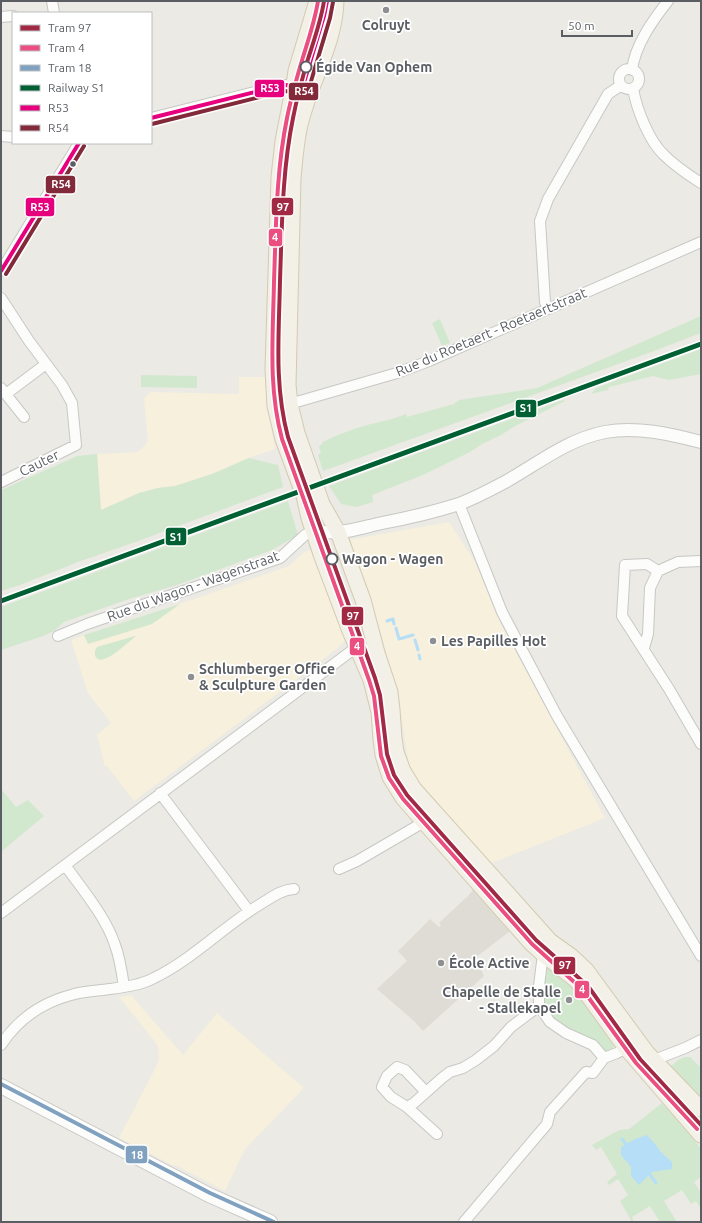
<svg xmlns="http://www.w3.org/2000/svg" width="702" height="1223" viewBox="0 0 702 1223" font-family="Ubuntu,sans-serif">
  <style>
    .commercial { fill: #f6f0dc }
    .education { fill: #dedcd4 }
    .green { fill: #d2e8ce }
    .water { fill: #b6def7 }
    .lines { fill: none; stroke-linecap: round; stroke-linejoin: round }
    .stream { stroke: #b6def7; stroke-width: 3 }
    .minor-casing { stroke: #c7c7c5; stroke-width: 12 }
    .tertiary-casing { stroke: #c7c7c5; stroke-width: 14 }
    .secondary-casing { stroke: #c7c8c6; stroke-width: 16 }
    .primary-casing { stroke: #d4cab1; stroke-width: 17 }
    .minor { stroke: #fcfcfb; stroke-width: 10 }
    .tertiary { stroke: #fcfcfb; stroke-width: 12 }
    .secondary { stroke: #fcfcfb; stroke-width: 14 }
    .primary { stroke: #f2f0e7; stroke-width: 15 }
    .bus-1-casing { stroke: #fff; stroke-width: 7 }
    .bus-2-casing { stroke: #fff; stroke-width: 7 }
    .bus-1 { stroke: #e6007e; stroke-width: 4 }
    .bus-2 { stroke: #822a3a; stroke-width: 4 }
    .rail-1-casing { stroke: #fff; stroke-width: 8 }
    .rail-1 { stroke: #005f33; stroke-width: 5 }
    .tram-1-casing { stroke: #fff; stroke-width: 7 }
    .tram-2-casing { stroke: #fff; stroke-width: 7 }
    .tram-3-casing { stroke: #fff; stroke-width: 7 }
    .tram-1 { stroke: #a12944; stroke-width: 4 }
    .tram-2 { stroke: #ea4f80; stroke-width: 4 }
    .tram-3 { stroke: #80a1bf; stroke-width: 4 }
    .poi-dot { fill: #8d8f90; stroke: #fff; stroke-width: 1.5 }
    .stop-dot { fill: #fff; stroke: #5a5e63; stroke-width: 2 }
    .bus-dot { fill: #5a5e63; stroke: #fff; stroke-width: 1.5 }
    .labels { text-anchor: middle; stroke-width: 3.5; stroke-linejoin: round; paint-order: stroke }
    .poi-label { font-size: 14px; font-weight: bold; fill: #5a5e63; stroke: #fff; text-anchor: start }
    .stop-label { font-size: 14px; font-weight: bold; fill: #5a5e63; stroke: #fff; text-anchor: start }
    .street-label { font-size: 14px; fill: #5a5e63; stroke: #fff }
    .line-badge { stroke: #fff; stroke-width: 1.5 }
    .badge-label { font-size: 11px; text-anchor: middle; font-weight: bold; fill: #fff }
  </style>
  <rect width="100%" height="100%" fill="#ebeae4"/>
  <path class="commercial" d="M239 377H265L268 412 275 449 249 458 212 474 175 486 158 488 139 493 101 510 97 454 138 452 146 444 148 440 144 399 147 395 151 392 239 394Z
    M449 522 475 562 501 624 605 818 489 864 435 807 409 767 399 700 380 630 348 540Z
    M311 550 329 599 347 639 339 647 296 680 134 801 107 766 105 767 97 735 111 723 88 693 71 640 90 633 168 608 289 566 304 552Z
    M131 995 183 1055 217 1013 304 1088 248 1146 243 1153 225 1191 175 1165 174 1166 119 1138 158 1063 159 1056 158 1047 156 1043 119 997Z"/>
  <path class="education" d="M473 890 510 931 475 958 484 976 423 1031 414 1021 377 989 407 961 398 951 430 919 439 927 441 925 439 923 468 896Z"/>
  <path class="green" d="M701 316V333L654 351 323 471 318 455 321 453 319 447 322 444 323 442C335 436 350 430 364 426 378 422 392 420 406 414L407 417 454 404 459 400 537 388Z
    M440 319 450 343 442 346 432 323Z
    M701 349V374L669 380 653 376 609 387 608 390 591 394 596 388Z
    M141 375 197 376V388L141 387Z
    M563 400 565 401 515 426 501 435 482 444 470 452 423 475 372 495 373 502 357 507 341 504 329 486Z
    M97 454 101 510 139 493 158 488 175 486 212 474 249 458 278 465 283 487 138 541 78 562 20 585 1 591V490L77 456Z
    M288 501 298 535 272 550 177 585 129 599 64 622 54 631 43 636 1 650V607Z
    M180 604 152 624 88 644 84 635Z
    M135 636H136C127 643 114 656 104 659 100 661 97 659 95 656V651L97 647Z
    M1 789 16 807 28 800 44 816 1 852Z
    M547 961 575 982 614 1045 613 1048 604 1052C585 1040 544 1021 542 995 542 984 545 972 547 961Z
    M685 1057H690L701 1068V1098L671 1066 678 1060Z
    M662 1103 684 1127 701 1149V1177L694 1182 701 1193V1209L696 1201 691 1204 682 1190 664 1201 677 1222H660L650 1206 632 1217 634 1222H632L620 1201 628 1195 618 1179 609 1185 607 1182 617 1174 601 1147 596 1150 592 1145 619 1130 629 1129Z"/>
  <path class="water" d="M647 1135 656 1145 660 1151 672 1162V1169L652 1172 639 1185 631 1176V1167L621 1155V1147L635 1139Z"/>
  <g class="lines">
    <path class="stream" d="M387 621 393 619 394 624
      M396 628 399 639 413 635
      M415 640 418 650
      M419 655 420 659
      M622 1139 628 1147
      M648 1172 656 1183"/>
    <defs>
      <path id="minor" d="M52 1 54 13
        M1 17 13 16
        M619 79a10 10 0 1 1 20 0a10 10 0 1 1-20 0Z
        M632 70C635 45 653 20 668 1
        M633 89C637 110 649 141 664 155 673 164 690 176 701 183
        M151 118 283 85 312 87
        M1 136 13 137
        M1 271 79 143
        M1 298 29 341 62 385 72 403 76 445 1 482
        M548 309 545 302 540 221 548 199 608 94 620 86
        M1 388 24 417
        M6 394 46 364
        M285 405 300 401 397 373 429 361 701 242
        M459 504 502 612 557 716 701 956
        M701 561 678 562 658 571 647 564 625 565 622 616 669 689 701 744
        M58 636 87 624 280 558 305 535 313 531
        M644 648 648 634 650 588 658 571
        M160 793 249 911
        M65 865C82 889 106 917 115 945 120 958 122 973 124 987
        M339 869 357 861 424 822
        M1 913 350 652 360 648 377 653
        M543 954 539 986V1006L550 1022 566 1033 593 1045 604 1058
        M1 1045C18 1019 41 1003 71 995 84 991 97 991 110 989 125 987 141 985 154 978 193 959 223 927 259 905 271 898 280 890 294 889
        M654 1060 685 1048 701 1040
        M426 1092 405 1070 397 1067 387 1076 382 1087 391 1097 407 1107 437 1134
        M407 1107 414 1103 442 1078 450 1072 463 1068 476 1060 494 1046 511 1027 539 1006
        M464 1222 547 1124 550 1112 586 1072 593 1073 604 1058 617 1053 626 1048"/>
      <path id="tertiary" d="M313 531C321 532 330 533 338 532 353 531 368 526 382 523 408 518 434 512 459 504 475 498 490 490 505 482 539 463 566 440 605 432 637 426 670 434 701 442"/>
      <path id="secondary" d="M1 1086 209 1195 270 1222"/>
      <path id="primary" d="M317 1 296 71 294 85 283 141 279 177 273 369 275 406 283 439 304 496 309 518 321 554 350 631 371 680 379 712 381 740 383 755 390 777 403 798 424 822 532 944 543 954 576 980 584 990 626 1048 701 1135
        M336 1C335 43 311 81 301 121 296 139 295 159 293 178L288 385 290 404 297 433 322 504 338 532 363 600 377 653 390 692 392 710 394 738 396 752 403 771 414 789 550 941 571 956 586 970 647 1053 701 1109"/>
    </defs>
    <use href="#minor" class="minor-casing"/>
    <use href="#tertiary" class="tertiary-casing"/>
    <use href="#secondary" class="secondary-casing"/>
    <use href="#primary" class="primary-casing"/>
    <use href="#minor" class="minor"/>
    <use href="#tertiary" class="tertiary"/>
    <use href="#secondary" class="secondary"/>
    <use href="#primary" class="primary"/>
    <defs>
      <path id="bus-1" d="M151 118 283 85 303 86 324 16 327 1
        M1 271 79 143"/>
      <path id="bus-2" d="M152 124 284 91C291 91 304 95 309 88L330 18 333 2
        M6 274 84 146"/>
    </defs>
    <use href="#bus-1" class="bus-1-casing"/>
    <use href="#bus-2" class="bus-2-casing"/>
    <use href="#bus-1" class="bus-1"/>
    <use href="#bus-2" class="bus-2"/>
    <defs>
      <path id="rail-1" d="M1 601 701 344"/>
    </defs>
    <use href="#rail-1" class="rail-1-casing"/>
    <use href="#rail-1" class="rail-1"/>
    <defs>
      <path id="tram-1" d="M324 1C321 21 314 40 308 59 302 79 297 98 293 118 282 172 282 226 280 281 279 334 274 385 288 437L375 678 380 695 387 754 394 775 407 795 536 940 588 986 640 1059 701 1125"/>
      <path id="tram-2" d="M318 1C315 20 309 38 303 57 297 77 291 98 287 118 276 172 276 227 274 282 273 335 268 387 282 439L369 680 374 696 381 756 389 778 403 799 532 944 583 990 636 1063 697 1129"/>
      <path id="tram-3" d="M1 1084 210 1193 274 1222"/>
    </defs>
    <use href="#tram-1" class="tram-1-casing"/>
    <use href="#tram-2" class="tram-2-casing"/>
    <use href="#tram-3" class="tram-3-casing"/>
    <use href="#tram-1" class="tram-1"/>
    <use href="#tram-2" class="tram-2"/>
    <use href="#tram-3" class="tram-3"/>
  </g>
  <g class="poi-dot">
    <circle cx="386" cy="10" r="4"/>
    <circle cx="433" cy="641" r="4"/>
    <circle cx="191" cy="677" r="4"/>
    <circle cx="441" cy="963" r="4"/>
    <circle cx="569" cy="1000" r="4"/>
  </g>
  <g class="stop-dot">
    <circle cx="306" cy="67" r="5.5"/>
    <circle cx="332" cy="559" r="5.5"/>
  </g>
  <circle class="bus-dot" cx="73" cy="164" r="3.5"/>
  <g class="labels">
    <g class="poi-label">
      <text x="386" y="30" text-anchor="middle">Colruyt</text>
      <text x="441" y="646">Les Papilles Hot</text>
      <text x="199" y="674">Schlumberger Office<tspan x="199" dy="16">&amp; Sculpture Garden</tspan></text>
      <text x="449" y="968">École Active</text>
      <text x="561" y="997" text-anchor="end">Chapelle de Stalle<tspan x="561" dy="16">- Stallekapel</tspan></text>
    </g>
    <g class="stop-label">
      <text x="316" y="72">Égide Van Ophem</text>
      <text x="342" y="564">Wagon - Wagen</text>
    </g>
    <g class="street-label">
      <text transform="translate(491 332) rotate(-23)" y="5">Rue du Roetaert - Roetaertstraat</text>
      <text transform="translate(39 463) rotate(-26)" y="5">Cauter</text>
      <text transform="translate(193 586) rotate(-20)" y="5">Rue du Wagon - Wagenstraat</text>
    </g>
  </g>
  <g class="line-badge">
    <rect x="254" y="79" width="31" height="19" rx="4" fill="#e6007e"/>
    <rect x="288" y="82" width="31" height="19" rx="4" fill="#822a3a"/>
    <rect x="45" y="175" width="31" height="19" rx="4" fill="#822a3a"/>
    <rect x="271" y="197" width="23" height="19" rx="4" fill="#a12944"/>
    <rect x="25" y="197" width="30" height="20" rx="4" fill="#e6007e"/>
    <rect x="268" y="228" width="15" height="19" rx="4" fill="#ea4f80"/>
    <rect x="515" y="399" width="22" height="19" rx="4" fill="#005f33"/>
    <rect x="165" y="527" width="22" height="19" rx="4" fill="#005f33"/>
    <rect x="341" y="606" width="23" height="20" rx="4" fill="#a12944"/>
    <rect x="349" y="637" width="16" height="19" rx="4" fill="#ea4f80"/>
    <rect x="553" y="956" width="23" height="19" rx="4" fill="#a12944"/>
    <rect x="574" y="980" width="16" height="19" rx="4" fill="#ea4f80"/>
    <rect x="125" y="1145" width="23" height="19" rx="4" fill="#80a1bf"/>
  </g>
  <g class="badge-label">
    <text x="270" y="92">R53</text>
    <text x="304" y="95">R54</text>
    <text x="61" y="188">R54</text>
    <text x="283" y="211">97</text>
    <text x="40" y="211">R53</text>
    <text x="275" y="241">4</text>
    <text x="526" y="412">S1</text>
    <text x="176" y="541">S1</text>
    <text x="353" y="620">97</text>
    <text x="357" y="650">4</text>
    <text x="565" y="969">97</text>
    <text x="582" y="993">4</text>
    <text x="137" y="1159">18</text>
  </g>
  <rect width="702" height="1223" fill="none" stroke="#5a5e63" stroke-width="4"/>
  <rect x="12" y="12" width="140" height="132" fill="#ffffff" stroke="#bdbfc1"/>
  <rect x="20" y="25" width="20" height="6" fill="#a12944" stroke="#bdbfc1"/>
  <text x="48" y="32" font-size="12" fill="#5a5e63">Tram 97</text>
  <rect x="20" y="45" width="20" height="6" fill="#ea4f80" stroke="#bdbfc1"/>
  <text x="48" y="52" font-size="12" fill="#5a5e63">Tram 4</text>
  <rect x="20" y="65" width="20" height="6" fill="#80a1bf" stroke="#bdbfc1"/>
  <text x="48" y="72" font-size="12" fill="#5a5e63">Tram 18</text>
  <rect x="20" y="85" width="20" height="6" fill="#005f33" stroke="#bdbfc1"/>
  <text x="48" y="92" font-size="12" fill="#5a5e63">Railway S1</text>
  <rect x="20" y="105" width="20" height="6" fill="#e6007e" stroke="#bdbfc1"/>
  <text x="48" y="112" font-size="12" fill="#5a5e63">R53</text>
  <rect x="20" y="125" width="20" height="6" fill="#822a3a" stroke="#bdbfc1"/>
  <text x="48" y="132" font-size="12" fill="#5a5e63">R54</text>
  <path d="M562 30v6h70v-6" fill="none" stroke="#5a5e63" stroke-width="2"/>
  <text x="568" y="30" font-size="12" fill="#5a5e63" stroke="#ffffff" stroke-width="3" paint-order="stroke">50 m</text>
</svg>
